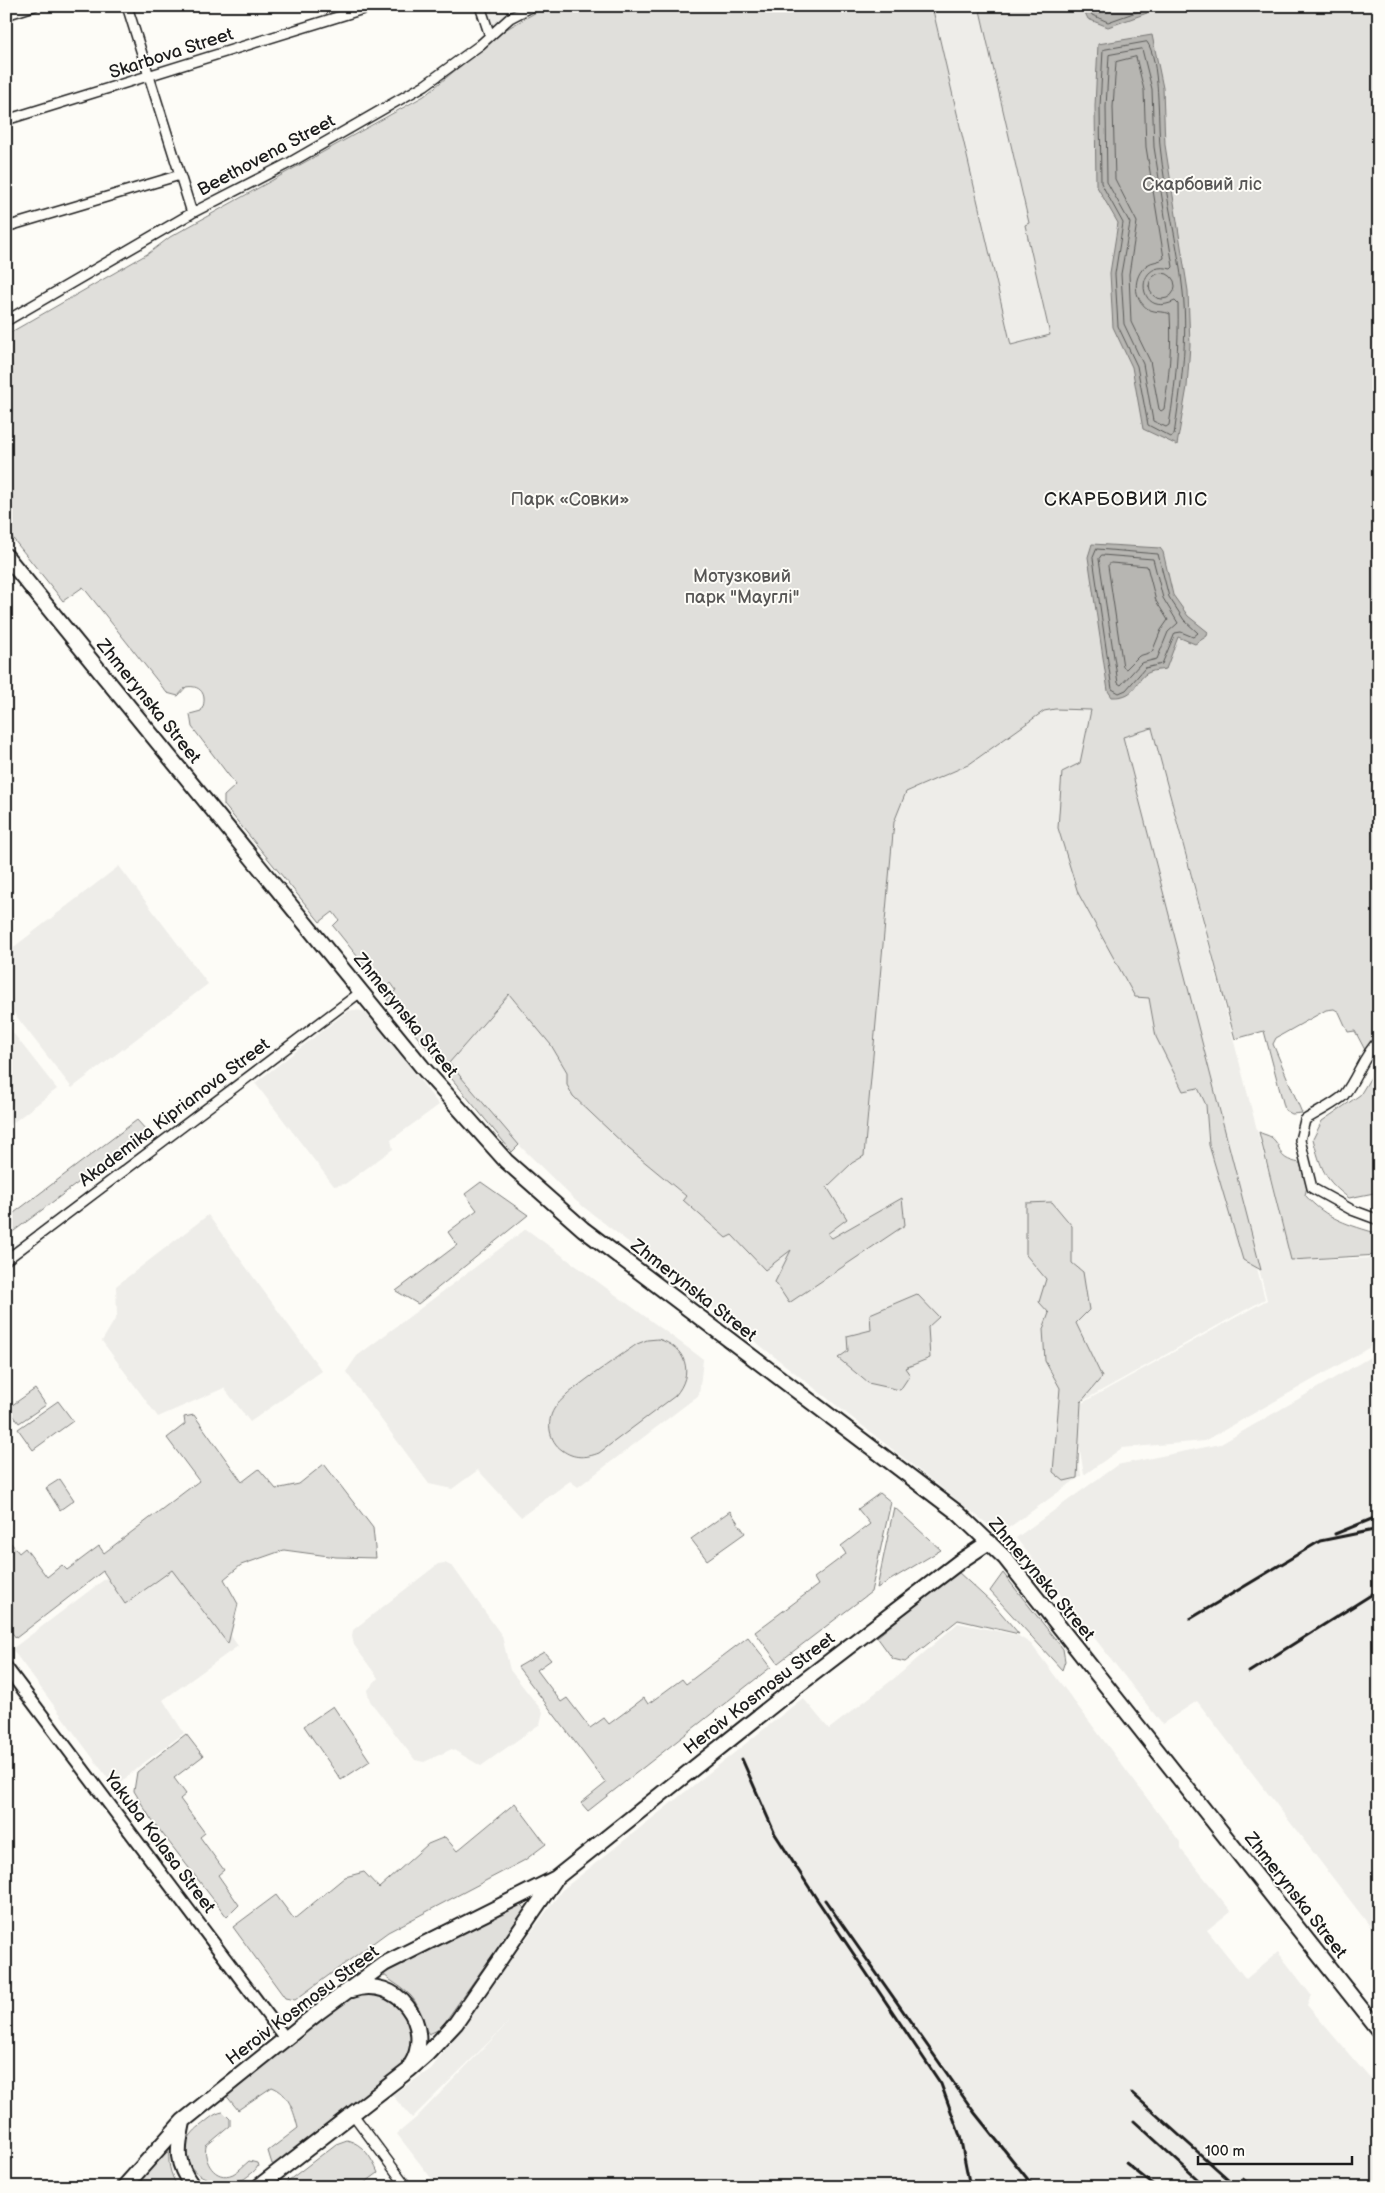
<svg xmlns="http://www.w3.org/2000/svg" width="1385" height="2193" viewBox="0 0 1385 2193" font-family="'Balsamiq Sans',sans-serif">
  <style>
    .built { fill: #eeede9 }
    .green { fill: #e0dfdb; stroke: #7e7e7c }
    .water { fill: #b7b6b2; stroke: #797876 }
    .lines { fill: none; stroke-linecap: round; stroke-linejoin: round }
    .shore { stroke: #5a5a58; stroke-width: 1 }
    .minor-casing { stroke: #1c1c1c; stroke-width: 12 }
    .tertiary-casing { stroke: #1c1c1c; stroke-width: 15 }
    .secondary-casing { stroke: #1c1c1c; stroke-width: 18 }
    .minor { stroke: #fdfcf7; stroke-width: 9 }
    .tertiary { stroke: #fdfcf7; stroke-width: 11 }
    .secondary { stroke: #fdfcf7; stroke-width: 14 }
    .rail { stroke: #1c1c1c; stroke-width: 3 }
    .labels { text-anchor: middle; stroke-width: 4; stroke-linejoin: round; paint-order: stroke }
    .street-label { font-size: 18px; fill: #1c1c1c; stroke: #fdfcf7 }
    .park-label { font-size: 18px; fill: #575655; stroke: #fdfcf7 }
    .neighbourhood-label { font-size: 19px; letter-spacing: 1px; fill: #1c1c1c; stroke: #fdfcf7 }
  </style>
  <rect width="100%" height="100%" fill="#fdfcf7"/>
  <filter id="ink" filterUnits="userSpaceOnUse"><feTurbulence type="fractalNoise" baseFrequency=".02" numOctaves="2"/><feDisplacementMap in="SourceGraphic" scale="10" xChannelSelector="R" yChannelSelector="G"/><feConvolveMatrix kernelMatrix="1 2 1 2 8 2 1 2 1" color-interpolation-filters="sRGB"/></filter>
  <g filter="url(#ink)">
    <path class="built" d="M480 6H533L490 36Z
      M932 6H979L1029 224 1025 225 1050 335 1011 345Z
      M1070 680 1119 736 1265 1299 1072 1407 1081 1476 1007 1529 995 1530 576 1201 519 1145 449 1063 509 994 551 1045 567 1072V1085L629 1149 686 1196 684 1199 726 1238 906 792 968 765 1038 715Z
      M1152 728 1291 1260 1379 1258V1342L1205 1441 1122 1448 1084 1475 1073 1408 1267 1300 1123 737Z
      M119 866 208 984 72 1088 6 1003V953Z
      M353 1010 363 1011 371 1017 439 1105 391 1140 393 1149 345 1184 334 1186 255 1083 348 1011Z
      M6 1024 57 1089 6 1128Z
      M208 1215 322 1371 250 1422 224 1388 158 1417 102 1341 117 1316 116 1286Z
      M526 1229 703 1359 699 1395 578 1487 570 1481 521 1517 478 1470 452 1489 429 1484 346 1372 357 1356Z
      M1379 1352V1938L1197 1701 1162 1724 1016 1538 1117 1465 1221 1444Z
      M162 1536 238 1646 163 1700 184 1733 137 1768 115 1788 12 1649Z
      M445 1563 453 1567 502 1636 510 1670 543 1712 540 1724 481 1766 452 1749 424 1762 415 1760 370 1701 367 1691 378 1678 354 1645 352 1636 353 1630 438 1564Z
      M958 1623 1017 1635 1031 1644 1180 1842V1848L1231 1911 1207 1930 1246 1979 1278 1952 1311 1995 1307 2005 1379 2089V2187H438L397 2134 416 2118 511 2020 412 2118 392 2095 431 2069 562 1890 803 1698 829 1729 901 1673Z"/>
    <path class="green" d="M547 6H932L1011 345 1050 335 1025 225 1029 223 979 6H1379V1034L1365 1050 1355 1031 1348 1032 1339 1012 1334 1009 1326 1010 1276 1038 1273 1044 1302 1113 1292 1114 1285 1110 1264 1031 1235 1039 1152 728 1123 737 1261 1270 1243 1260 1209 1145 1206 1105 1198 1088 1183 1091 1156 1037 1149 998 1135 997 1078 893 1058 828 1062 772 1080 763 1091 710 1055 709 1044 711 968 765 906 792 894 822 864 1156 852 1163 827 1187 847 1219 827 1234 832 1238 902 1198 905 1225 789 1303 775 1282 791 1250 765 1270 732 1235 726 1238 683 1200 686 1196 629 1149 573 1096 567 1085V1072L551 1045 509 994 449 1063 519 1145 512 1152 387 1000 396 990 391 983 385 987 381 986 333 926 339 920 333 912 320 922 224 805V796L236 785 192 727 190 714 201 711C208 698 203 684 186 687L178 696 167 693 83 587 63 601 6 530V335L149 253 170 237 424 96 503 31Z
      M1379 1064V1192L1349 1198C1324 1180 1321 1168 1313 1139L1322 1121 1360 1095Z
      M137 1120 147 1131 6 1237V1219Z
      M1259 1132C1262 1134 1268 1135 1271 1137 1285 1148 1273 1158 1300 1163L1307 1187 1305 1195C1326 1219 1349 1225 1379 1234V1255L1291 1260Z
      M481 1182 528 1215 418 1304 396 1291 457 1245 448 1232 477 1210 465 1194Z
      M1052 1202 1072 1226V1263L1083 1272 1089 1310 1076 1323 1102 1377 1081 1402 1077 1478 1064 1481 1053 1472 1060 1388 1045 1361 1043 1329 1049 1313 1039 1302 1046 1279 1026 1255V1203Z
      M917 1294 939 1317 928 1327 930 1358 905 1368 910 1375 900 1390 868 1383 838 1358 848 1351 847 1336 871 1330 870 1314Z
      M658 1339C686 1347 695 1373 675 1396L599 1453C586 1458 574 1459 562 1450 549 1441 546 1422 554 1409 564 1392 619 1357 637 1344L647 1340Z
      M35 1389 46 1405 19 1423 8 1408Z
      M58 1401 73 1421 33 1450 18 1429Z
      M194 1415 242 1482 259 1469 276 1489 299 1484 324 1464 373 1528 376 1558 336 1557 284 1550 241 1565 224 1579 238 1604 228 1644 172 1570 125 1604 103 1571 16 1638 6 1625V1537L19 1553 25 1548 47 1577 62 1565 67 1570 99 1546 104 1553 199 1481 167 1438 185 1424 184 1417Z
      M60 1479 74 1500 60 1510 46 1488Z
      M880 1493 891 1502 871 1592 778 1663 755 1632 818 1585 814 1578 846 1554 841 1546 870 1524 858 1509Z
      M894 1507 941 1550 877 1588Z
      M730 1511 745 1533 707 1560 691 1539Z
      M957 1571 995 1606 1019 1634 958 1620 905 1662 893 1659 877 1637Z
      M1003 1573 1063 1649 1065 1661 1062 1670 990 1591Z
      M748 1637 771 1667 588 1811 581 1803 606 1783 518 1667 544 1652 551 1660 537 1670 561 1702 567 1698 590 1728 604 1718 609 1724 644 1698 648 1704 682 1679 686 1684Z
      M333 1706 370 1761 341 1780 304 1726Z
      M186 1734 203 1756 174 1778 186 1794 180 1799 205 1833 200 1837 224 1870 218 1875 239 1905 227 1917 151 1819 134 1791 137 1772Z
      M515 1803 546 1844 525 1860 388 1932 295 2000 285 1998 233 1927 276 1895 294 1919 345 1877 364 1872 379 1888 428 1844 445 1837 457 1851Z
      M521 1905 525 1909 440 2029 429 2034C421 2025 422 2008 411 1996 403 1987 392 1983 383 1974Z
      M366 1991 392 1997 409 2017 414 2044 403 2068 335 2117 278 2165 272 2164 268 2151 298 2128C294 2112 289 2093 272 2087L238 2110 225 2094 349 1995Z
      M223 2112 230 2119V2126L206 2146C203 2161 215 2182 233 2174 239 2171 244 2165 249 2161L257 2163 258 2166C255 2172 249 2175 244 2179 205 2193 161 2157 200 2126 207 2121 214 2113 223 2112Z
      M347 2140C363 2144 372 2158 378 2173L359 2187H280L336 2144Z
      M169 2146C168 2162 169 2173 178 2187H132Z"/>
    <path class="water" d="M1082 6H1145L1147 13 1108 27 1088 19Z
      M1152 35 1163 88 1165 145 1188 291 1190 345 1187 387 1177 445 1143 429 1132 367 1113 327 1110 273 1118 223 1096 185 1095 106 1098 44Z
      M1092 544 1160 548 1163 552 1173 595 1188 616 1208 632 1207 636 1195 644 1178 637 1166 669C1161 670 1154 670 1150 672 1134 678 1139 698 1112 697L1108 691 1088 557Z"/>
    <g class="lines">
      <path class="shore" d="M1088 6 1092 15 1108 22 1139 11 1140 6
        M1147 42C1160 59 1158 122 1160 146 1165 195 1178 243 1183 292 1188 340 1181 387 1174 435L1171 437 1148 425 1137 366 1118 326 1115 274 1123 223 1101 183 1100 107 1103 50Z
        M1142 49 1152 89 1154 147 1173 267 1171 269C1133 258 1136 320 1175 301L1178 304C1179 345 1176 384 1169 425L1166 427 1153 421 1143 364 1124 324 1121 274 1130 223 1107 182 1106 107 1109 55Z
        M1136 57 1144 90 1146 147 1164 258C1160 262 1152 261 1147 265 1132 276 1133 299 1148 309 1156 313 1165 311 1170 314 1172 346 1169 378 1164 409L1161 411 1159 409 1150 361 1131 322 1129 274 1137 222 1115 179 1113 107 1116 62Z
        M1149 286a13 13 0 1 1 26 0a13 13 0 1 1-26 0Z
        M1097 549 1158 554 1169 597 1184 620 1198 633 1193 637 1181 632 1175 633 1162 664 1145 668 1126 690 1119 693 1112 689 1093 558Z
        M1102 555 1153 559 1163 598 1178 623 1168 632 1157 659 1141 663 1121 685 1118 683 1099 559Z
        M1111 563 1147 566 1156 601 1168 620 1161 630 1152 652 1139 656 1126 669 1123 667 1108 566Z"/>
      <defs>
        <path id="minor" d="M127 6 192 213
          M480 6 490 36
          M6 15 34 6
          M6 120 373 6
          M6 227 180 175
          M6 321 192 213 291 162 425 85 480 45 510 18 533 6
          M1379 1040C1363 1056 1358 1077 1344 1095 1338 1102 1314 1114 1305 1120L1300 1140 1312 1188 1352 1210 1379 1220
          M6 1260 362 991
          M352 2113 407 2187"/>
        <path id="tertiary" d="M6 1667 285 2038"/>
        <path id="secondary" d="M6 556 423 1068 506 1161 583 1229 958 1513 1005 1558 1379 2031
          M352 1990C397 1974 435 2026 411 2065
          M183 2122C177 2150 175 2163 193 2187
          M124 2187 183 2121 320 2011 384 1964 556 1878 783 1697 959 1562 989 1542
          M258 2187 409 2070 427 2054 456 2023 554 1881"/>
      </defs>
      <use href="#minor" class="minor-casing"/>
      <use href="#tertiary" class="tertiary-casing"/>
      <use href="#secondary" class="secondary-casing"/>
      <use href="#minor" class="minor"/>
      <use href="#tertiary" class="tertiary"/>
      <use href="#secondary" class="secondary"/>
      <path class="rail" d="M1335 1534 1379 1516
        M1190 1619 1320 1541 1379 1529
        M1249 1672 1379 1590
        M742 1759 775 1834 816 1898 941 2084 960 2136 970 2187
        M825 1900 974 2112 1034 2187
        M1132 2093 1237 2187
        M1134 2121 1206 2187
        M1126 2163 1156 2187
        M1243 2179 1252 2187"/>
    </g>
  </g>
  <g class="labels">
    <g class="street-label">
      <text transform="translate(171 53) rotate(-18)" y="6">Skarbova Street</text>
      <text transform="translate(266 155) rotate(-28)" y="6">Beethovena Street</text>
      <text transform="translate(149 701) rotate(51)" y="6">Zhmerynska Street</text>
      <text transform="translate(406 1015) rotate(51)" y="6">Zhmerynska Street</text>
      <text transform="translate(174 1112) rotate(-37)" y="6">Akademika Kiprianova Street</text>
      <text transform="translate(694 1290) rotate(38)" y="6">Zhmerynska Street</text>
      <text transform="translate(1042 1579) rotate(50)" y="6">Zhmerynska Street</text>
      <text transform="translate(759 1693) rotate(-38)" y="6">Heroiv Kosmosu Street</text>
      <text transform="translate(160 1842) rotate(53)" y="6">Yakuba Kolasa Street</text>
      <text transform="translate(1296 1895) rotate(52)" y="6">Zhmerynska Street</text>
      <text transform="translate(302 2005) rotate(-37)" y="6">Heroiv Kosmosu Street</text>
    </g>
    <g class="park-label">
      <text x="1202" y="190">Скарбовий ліс</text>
      <text x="570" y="505">Парк «Совки»</text>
      <text x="742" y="582">Мотузковий<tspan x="742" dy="21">парк "Мауглі"</tspan></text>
    </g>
    <g class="neighbourhood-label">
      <text x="1126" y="505">СКАРБОВИЙ ЛІС</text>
    </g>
  </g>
  <rect width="1385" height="2193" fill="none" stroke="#fdfcf7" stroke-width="25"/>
  <rect x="12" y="12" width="1360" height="2168" fill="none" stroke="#1c1c1c" stroke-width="2" filter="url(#ink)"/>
  <path d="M1198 2156v8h154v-8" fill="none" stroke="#1c1c1c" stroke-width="2.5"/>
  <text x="1205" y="2156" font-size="15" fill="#1c1c1c" stroke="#fdfcf7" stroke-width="4" paint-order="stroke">100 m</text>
</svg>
